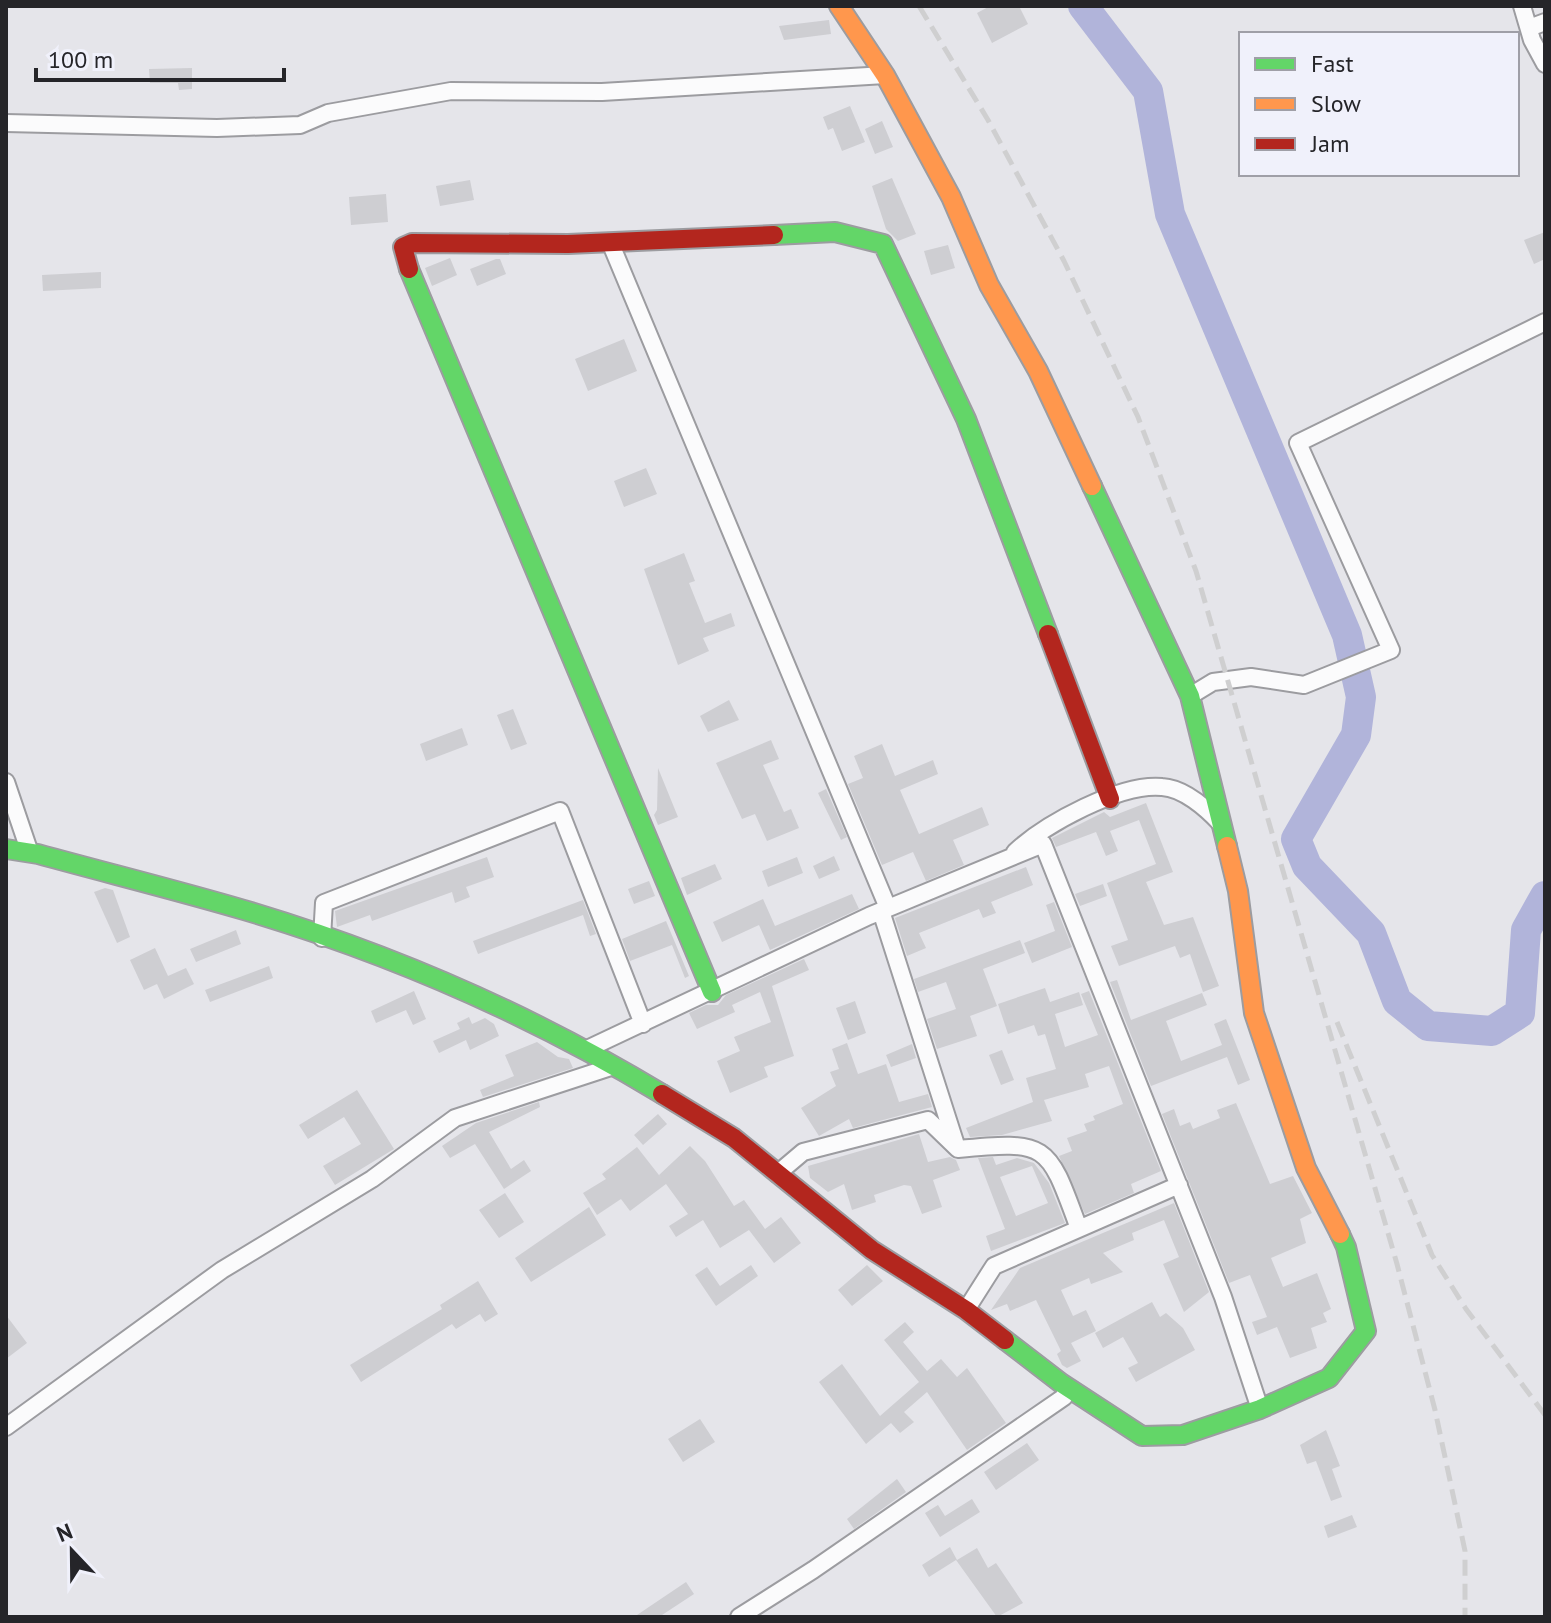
<svg xmlns="http://www.w3.org/2000/svg" width="1551" height="1623" viewBox="0 0 1551 1623" font-family="'PT Sans',sans-serif">
  <style>
    .lines { fill: none; stroke-linecap: round; stroke-linejoin: round }
    .river { stroke: #b1b4da; stroke-width: 30 }
    .building { fill: #ceced2; fill-rule: evenodd }
    .street-casing { stroke: #9c9ca0; stroke-width: 20 }
    .fast-casing { stroke: #9c9ca0; stroke-width: 22 }
    .slow-casing { stroke: #9c9ca0; stroke-width: 22 }
    .jam-casing { stroke: #9c9ca0; stroke-width: 22 }
    .street { stroke: #fbfbfc; stroke-width: 16 }
    .fast { stroke: #63d668; stroke-width: 18 }
    .slow { stroke: #ff974d; stroke-width: 18 }
    .jam { stroke: #b3261e; stroke-width: 18 }
    .rail { stroke: #cfcfd0; stroke-width: 5; stroke-dasharray: 16 8; stroke-linecap: butt }
  </style>
  <rect width="100%" height="100%" fill="#e5e5ea"/>
  <g class="lines">
    <path class="river" d="M1083 6 1148 91 1170 214 1347 635 1361 697 1356 735 1296 839 1307 866 1371 933 1397 1001 1428 1026 1492 1031 1520 1013 1526 930 1545 896"/>
  </g>
  <path class="building" d="M990 6H1019L1028 24 992 43 977 13Z
    M829 20 831 34 784 40 779 26Z
    M192 68V89L179 90 178 83H150L149 69Z
    M850 106 865 142 842 151 833 128 828 130 823 117Z
    M882 121 893 147 875 154 865 129Z
    M892 178 916 234 898 241 886 229 872 186Z
    M470 180 474 200 440 206 436 186Z
    M386 194 388 222 351 225 349 197Z
    M1545 232V259L1534 264 1524 240Z
    M948 245 955 268 931 275 924 251Z
    M450 258 457 275 432 286 425 268Z
    M496 259H500L506 274 477 286 470 269Z
    M101 272V288L43 291 42 275Z
    M624 339 637 371 588 391 575 359Z
    M646 468 657 494 624 507 614 481Z
    M684 553 695 581 689 583 705 623 731 613 735 626 703 638 709 651 678 665 644 569Z
    M729 700 739 720 708 732 700 716Z
    M513 709 527 744 511 750 497 715Z
    M462 728 468 745 426 761 420 744Z
    M771 740 779 759 763 765 784 812 791 809 799 828 767 841 755 814 742 819 716 763Z
    M882 744 895 776 933 760 938 774 900 790 919 834 982 807 989 825 953 840 964 865 926 881 913 852 882 865 848 784 863 778 854 756Z
    M658 768 678 817 658 825 654 815 657 810Z
    M826 789 847 837 841 840 818 793Z
    M1146 803 1173 872 1146 882 1164 925 1193 917 1219 986 1203 992 1190 954 1180 958 1175 946 1119 966 1111 946 1128 940 1107 883 1156 864 1139 820 1110 831 1118 851 1106 856 1096 832 1056 847 1052 838 1104 812 1110 817Z
    M834 856 840 870 819 879 813 866Z
    M487 857 494 877 466 887 470 897 455 903 452 892 372 921 370 915 337 927 335 911Z
    M797 857 803 873 768 887 762 871Z
    M715 864 722 879 687 895 681 878Z
    M1026 867 1033 885 991 902 996 913 983 918 979 909 919 933 926 948 907 956 895 918Z
    M649 881 655 896 634 904 628 889Z
    M1103 884 1107 896 1080 906 1075 894Z
    M105 888 113 890 130 937 117 943 94 892Z
    M852 894 859 909 770 950 759 925 722 942 713 922 763 899 775 926Z
    M583 900 596 934 590 936 583 915 478 954 473 941Z
    M1054 902 1072 947 1032 963 1024 943 1055 931 1046 905Z
    M666 921 689 976 685 978 672 945 630 961 622 939Z
    M236 930 241 944 196 962 190 949Z
    M1020 940 1025 953 983 969 997 1006 970 1016 977 1036 937 1049 927 1019 956 1009 946 982 918 992 914 979Z
    M155 948 168 976 186 968 194 984 164 999 157 984 144 990 130 960Z
    M804 959 809 970 772 986 794 1056 764 1067 768 1077 730 1093 717 1061 740 1051 734 1037 771 1022 760 992 732 1005 735 1012 697 1029 689 1013 706 1005H718L726 995Z
    M269 966 273 978 210 1002 205 990Z
    M1117 980 1131 1020 1202 993 1207 1005 1166 1021 1181 1061 1222 1045 1214 1024 1226 1019 1250 1080 1238 1085 1227 1057 1151 1086 1110 982Z
    M1045 988 1050 1002 1079 992 1083 1005 1055 1014 1065 1047 1098 1035 1081 994 1089 991 1161 1171 1131 1184 1134 1193 1085 1214 1059 1156 1072 1151 1067 1138 1087 1131 1084 1124 1095 1120 1093 1116 1123 1104 1109 1066 1085 1074 1089 1087 1044 1100 1052 1121 1002 1135 970 1137 966 1128 1033 1102 1026 1078 1056 1069 1045 1034 1038 1036 1034 1025 1008 1034 998 1004Z
    M414 991 426 1019 413 1025 406 1010 376 1023 371 1011Z
    M855 1001 866 1033 848 1040 836 1008Z
    M469 1017 472 1024 485 1018 494 1024 499 1036 470 1050 466 1040 439 1053 433 1041 460 1029 457 1023Z
    M537 1042 558 1057 569 1059 573 1068 483 1097 480 1090 514 1076 505 1055Z
    M847 1043 858 1074 886 1064 899 1102 928 1094 932 1107 853 1128 849 1119 819 1136 801 1108 836 1086 830 1072 839 1069 832 1049Z
    M912 1044 916 1058 891 1067 886 1055Z
    M1002 1050 1014 1080 1001 1085 989 1055Z
    M357 1090 394 1149 335 1185 323 1166 361 1144 344 1117 308 1139 299 1125Z
    M539 1102 540 1107 489 1132 511 1169 524 1160 531 1171 504 1189 475 1144 450 1158 442 1146 476 1123Z
    M1236 1103 1270 1184 1293 1176 1312 1213 1300 1219 1306 1243 1271 1258 1283 1287 1317 1273 1331 1309 1323 1313 1327 1322 1311 1328 1317 1348 1290 1358 1277 1327 1257 1335 1252 1322 1267 1317 1250 1275 1229 1283 1162 1114 1174 1109 1180 1126 1190 1122 1193 1129 1220 1118 1217 1110Z
    M658 1114 667 1124 643 1145 634 1135Z
    M919 1134 928 1162 950 1157 956 1160 960 1170 933 1180 942 1207 922 1214 911 1186 904 1185 874 1195 876 1202 852 1210 844 1184 828 1192 810 1178 808 1166Z
    M690 1146 705 1161 734 1206 744 1200 765 1229 781 1217 801 1243 774 1263 749 1230 720 1248 703 1220 676 1237 669 1226 688 1214 666 1184 630 1211 621 1199 597 1215 583 1193 606 1179 602 1174 637 1147 662 1179 659 1175Z
    M993 1157 996 1165 1017 1158 1034 1163 1049 1183 1065 1223 991 1251 986 1236 1005 1229 978 1158ZM1032 1166 1048 1203 1016 1216 1000 1177Z
    M505 1193 524 1222 499 1238 479 1210Z
    M1174 1203 1209 1292 1184 1312 1163 1264 1179 1257 1164 1220 1132 1233 1134 1240 1103 1253 1123 1272 1091 1284 1089 1278 1061 1290 1073 1316 1086 1310 1096 1331 1071 1343 1081 1361 1067 1368 1062 1365 1057 1354 1061 1351 1036 1300 1010 1311 1007 1304 991 1310 1020 1268Z
    M589 1207 606 1235 531 1282 515 1258Z
    M751 1265 758 1276 716 1306 695 1275 707 1267 720 1286Z
    M867 1265 883 1281 852 1306 838 1290Z
    M478 1281 498 1314 485 1322 480 1314 456 1329 452 1324 361 1382 350 1365 442 1309 440 1305Z
    M1152 1302 1160 1317 1166 1313 1183 1328 1195 1350 1136 1382 1128 1368 1138 1363 1123 1337 1103 1348 1095 1333Z
    M6 1315 27 1343 6 1359Z
    M905 1322 914 1332 903 1342 927 1371 941 1359 957 1377 967 1368 1006 1423 967 1450 927 1392 904 1412 914 1422 900 1433 891 1423 866 1444 819 1382 842 1364 880 1416 919 1382 884 1340Z
    M700 1419 715 1442 683 1462 668 1439Z
    M1326 1430 1340 1466 1332 1469 1342 1497 1331 1501 1316 1461 1307 1464 1300 1445Z
    M1027 1443 1039 1460 996 1490 984 1472Z
    M897 1479 906 1492 854 1529 847 1519Z
    M972 1499 980 1512 940 1537 925 1513 938 1505 945 1516Z
    M1352 1515 1357 1527 1328 1538 1324 1526Z
    M950 1547 957 1560 977 1548 988 1568 996 1563 1023 1603 997 1617 956 1560 929 1577 922 1565Z
    M686 1582 694 1594 659 1617H634Z"/>
  <g class="lines">
    <defs>
      <path id="street" d="M1522 6 1532 40 1545 64
        M1529 28 1545 22
        M6 123 217 128 300 125 328 113 451 91 602 92 885 75
        M610 242 888 908
        M1190 696 1213 682 1251 677 1304 685 1391 650 1298 443 1545 322
        M6 782 30 853
        M1015 852C1045 824 1120 783 1162 787 1183 788 1206 808 1220 823
        M881 911 956 1145
        M322 938 324 903 560 811 643 1024
        M585 1050 869 916 1043 844 1223 1297 1260 1409
        M777 1174 803 1152 928 1120 958 1149C1048 1140 1048 1144 1078 1226
        M966 1310 994 1266 1179 1185
        M6 1427 222 1270 372 1179 455 1118 614 1066
        M739 1617 813 1570 1064 1397 1067 1387"/>
      <path id="fast" d="M774 235 835 232 883 244 966 419 1048 634
        M409 269 712 992
        M1092 486 1190 696 1227 846
        M6 849 38 854C107 873 176 890 244 910 389 953 533 1016 662 1094
        M1005 1340 1061 1383 1142 1436 1183 1435 1260 1409 1329 1378 1366 1331 1346 1247 1340 1234"/>
      <path id="slow" d="M839 6 885 75 951 197 989 285 1038 371 1092 486
        M1227 846 1238 891 1254 1013 1306 1168 1340 1234"/>
      <path id="jam" d="M409 269 403 247 412 243 568 244 774 235
        M1048 634 1110 799
        M662 1094 734 1138 872 1250 966 1310 1005 1340"/>
    </defs>
    <use href="#street" class="street-casing"/>
    <use href="#fast" class="fast-casing"/>
    <use href="#slow" class="slow-casing"/>
    <use href="#jam" class="jam-casing"/>
    <use href="#street" class="street"/>
    <use href="#fast" class="fast"/>
    <use href="#slow" class="slow"/>
    <use href="#jam" class="jam"/>
    <path class="rail" d="M919 6 988 120 1064 261 1138 417 1196 571 1397 1264 1435 1410 1465 1551V1617
      M1337 1022 1432 1255 1466 1309 1545 1415"/>
  </g>
  <rect width="1551" height="1623" fill="none" stroke="#252529" stroke-width="16"/>
  <rect x="1239" y="32" width="280" height="144" fill="#f0f1fb" stroke="#9f9fa7" stroke-width="2"/>
  <rect x="1255" y="58" width="40" height="12" fill="#63d668" stroke="#9f9fa7" stroke-width="2"/>
  <text x="1311" y="72" font-size="24" fill="#252529">Fast</text>
  <rect x="1255" y="98" width="40" height="12" fill="#ff974d" stroke="#9f9fa7" stroke-width="2"/>
  <text x="1311" y="112" font-size="24" fill="#252529">Slow</text>
  <rect x="1255" y="138" width="40" height="12" fill="#b3261e" stroke="#9f9fa7" stroke-width="2"/>
  <text x="1311" y="152" font-size="24" fill="#252529">Jam</text>
  <g transform="translate(72 1551) rotate(338)" stroke="#f0f1fb" stroke-width="6" paint-order="stroke">
  <path d="M0-6L14 30L0 20L-14 30Z" fill="#252529"/>
  <text y="-12" font-size="22" font-weight="bold" text-anchor="middle" fill="#252529">N</text>
  </g>
  <path d="M36 68v12h248v-12" fill="none" stroke="#252529" stroke-width="4"/>
  <text x="48" y="68" font-size="24" fill="#252529" stroke="#f0f1fb" stroke-width="6" paint-order="stroke">100 m</text>
</svg>
